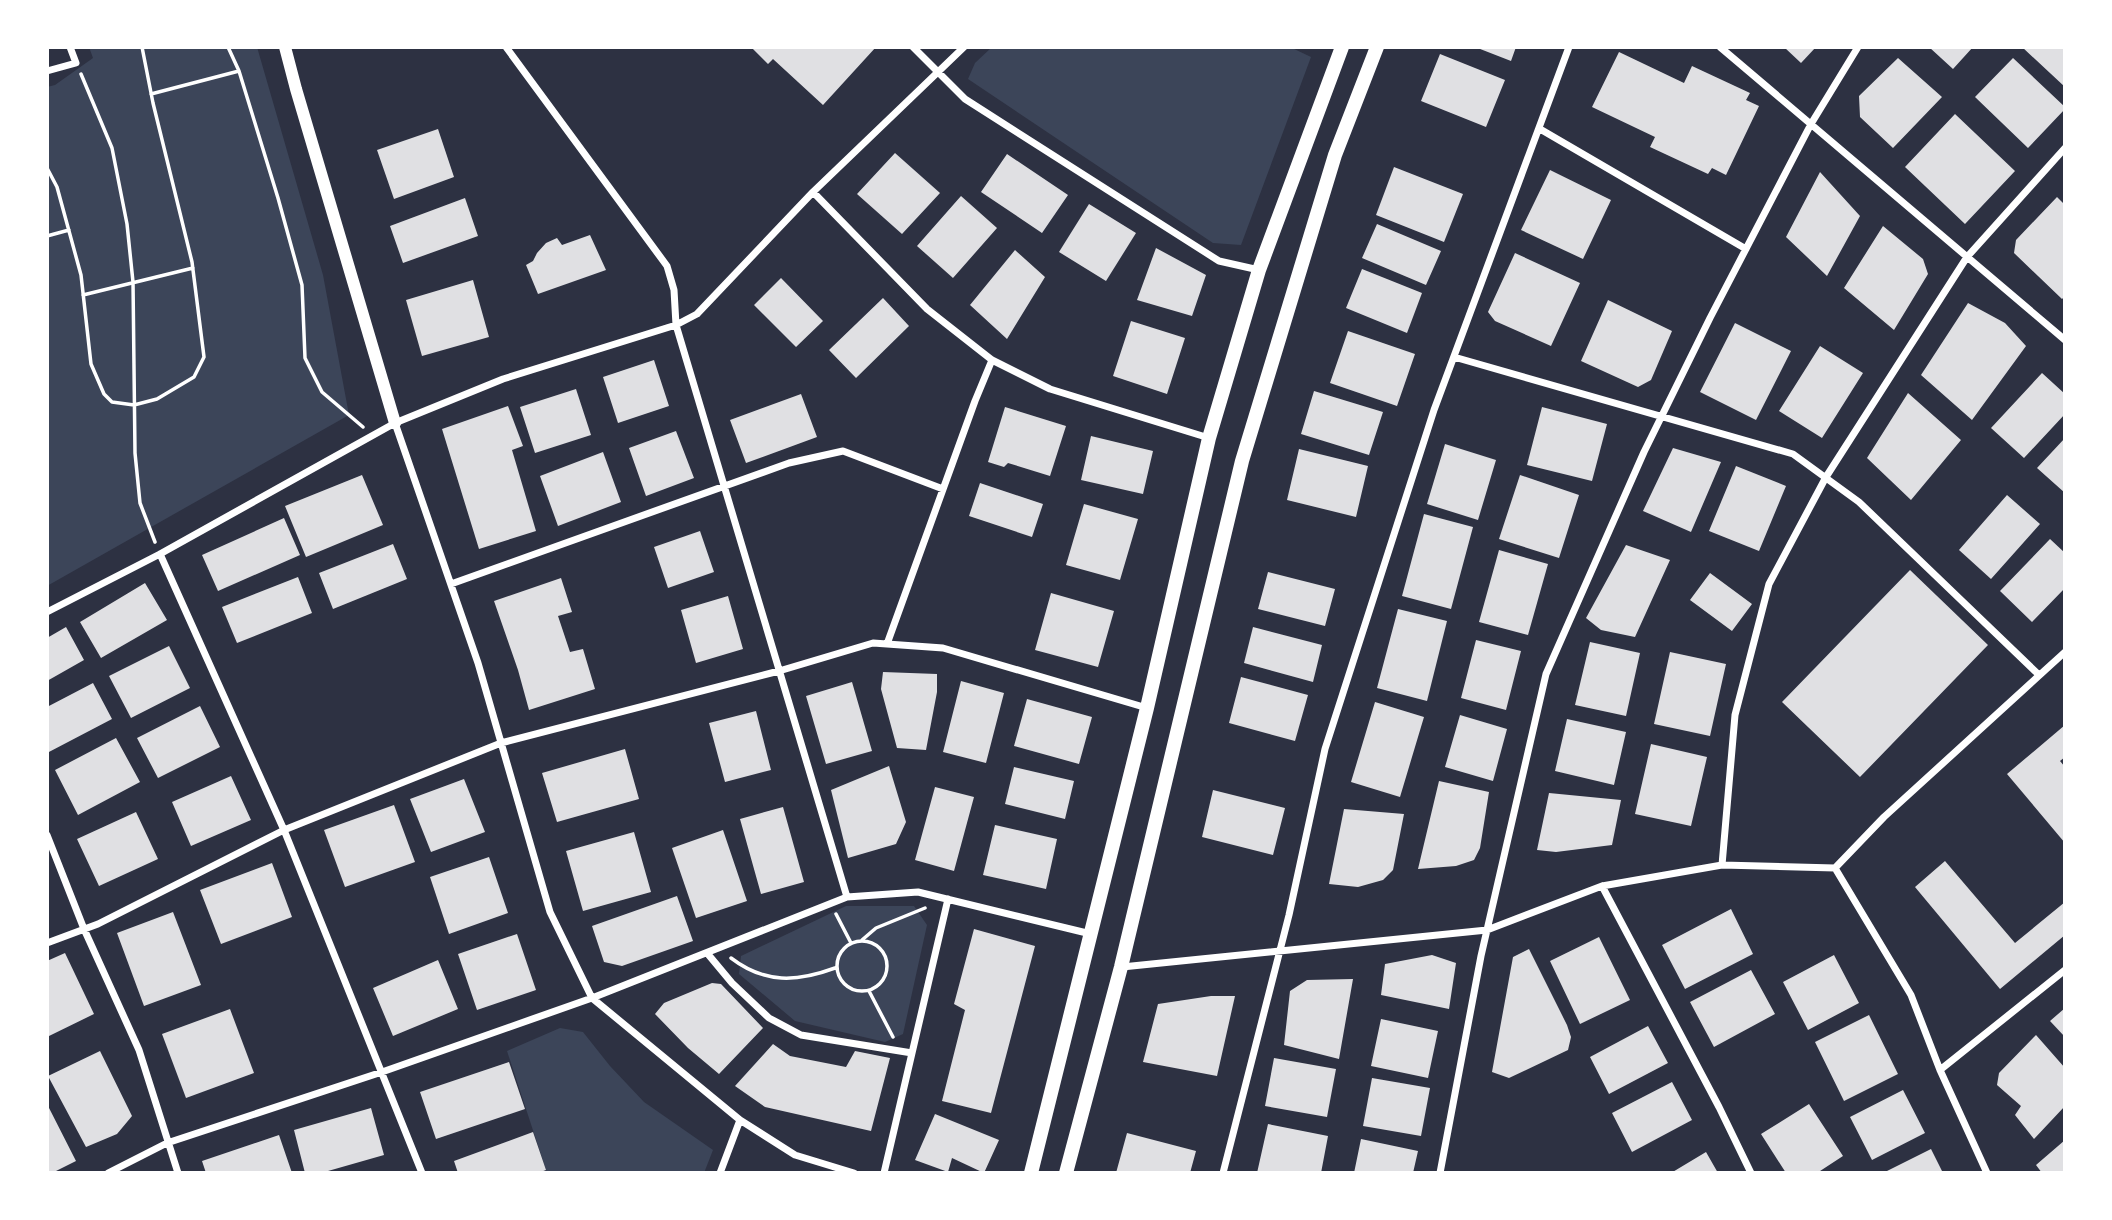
<svg xmlns="http://www.w3.org/2000/svg" width="2112" height="1220" viewBox="0 0 2112 1220" font-family="'Fira Sans',sans-serif">
  <style>
    .green { fill: #3c4559 }
    .building { fill: #e0e0e3 }
    .lines { fill: none; stroke-linecap: round; stroke-linejoin: round }
    .path { stroke: #fff; stroke-width: 3.5 }
    .minor { stroke: #fff; stroke-width: 7 }
    .tertiary { stroke: #fff; stroke-width: 12 }
    .secondary { stroke: #fff; stroke-width: 14 }
  </style>
  <rect width="100%" height="100%" fill="#2d3142"/>
  <path class="green" d="M89 47H257L323 275 349 415 47 586V87L55 85 93 58Z
    M992 47H1290L1311 57 1241 245 1213 243 968 79 975 63Z
    M846 906H914L927 925 903 1034 885 1042 795 1021 739 974 741 956Z
    M560 1028 583 1032 610 1066 644 1102 713 1150 704 1173H547L507 1051Z"/>
  <path class="building" d="M751 47H876L823 105 773 59 768 64Z
    M1475 47H1516L1511 61Z
    M1784 47H1816L1801 63Z
    M1929 47H1973L1953 69Z
    M2022 47H2065V87Z
    M1619 52 1684 83 1692 66 1750 93 1746 100 1759 106 1726 175 1712 168 1708 174 1650 147 1655 137 1592 107Z
    M1440 54 1505 80 1486 127 1421 101Z
    M1898 58 1942 97 1893 148 1860 117 1859 96Z
    M2013 58 2065 107V109L2028 148 1975 97Z
    M1955 114 2015 171 1965 224 1905 167Z
    M438 129 454 177 394 199 377 150Z
    M895 153 940 193 902 234 857 194Z
    M1007 154 1068 195 1042 233 981 192Z
    M1394 167 1463 194 1444 242 1376 215Z
    M1550 170 1611 200 1583 259 1521 230Z
    M1820 172 1860 216 1827 276 1786 237Z
    M961 196 997 228 953 278 917 246Z
    M2057 197 2065 205V296L2062 299 2014 253 2016 240Z
    M465 198 478 236 403 263 390 226Z
    M1089 204 1136 233 1106 281 1059 252Z
    M1377 224 1441 251 1426 285 1362 258Z
    M1883 226 1923 259 1928 274 1894 330 1844 288Z
    M590 235 606 270 538 294 526 265 533 261 537 253 546 243 557 238 562 245Z
    M1156 248 1206 275 1192 316 1137 300Z
    M1015 250 1045 277 1007 339 970 305Z
    M1515 253 1580 283 1551 346 1495 321 1488 312Z
    M1362 269 1422 293 1407 333 1346 308Z
    M781 278 823 321 796 347 754 305Z
    M473 280 489 337 422 356 406 300Z
    M883 298 909 326 856 378 829 350Z
    M1608 300 1672 331 1651 380 1638 387 1581 361Z
    M1968 303 2005 323 2026 346 1972 420 1921 375Z
    M1131 321 1185 338 1167 394 1113 376Z
    M1735 323 1791 351 1756 420 1700 392Z
    M1348 331 1415 354 1397 406 1330 383Z
    M1820 346 1863 373 1822 438 1779 411Z
    M654 360 669 406 618 423 603 377Z
    M2042 373 2065 394V414L2024 458 1991 428Z
    M576 389 591 435 535 453 520 407Z
    M1314 391 1383 412 1369 455 1301 434Z
    M1908 393 1961 440 1911 500 1867 458Z
    M801 394 817 437 746 463 730 420Z
    M508 406 523 446 512 450 536 531 479 549 442 429Z
    M1005 407 1066 426 1050 476 1008 463 1004 467 988 462Z
    M1542 407 1607 424 1592 481 1527 465Z
    M676 431 694 478 646 496 629 448Z
    M1091 436 1153 451 1143 494 1081 480Z
    M2065 438V493L2037 468Z
    M1445 444 1496 460 1478 520 1427 504Z
    M1673 448 1721 462 1691 532 1643 511Z
    M1299 449 1368 466 1356 517 1287 500Z
    M603 452 621 502 558 526 540 476Z
    M1736 466 1786 486 1759 551 1709 531Z
    M362 475 383 525 306 557 285 506Z
    M1520 475 1579 495 1559 558 1499 539Z
    M980 483 1043 504 1032 537 969 516Z
    M2007 495 2040 524 1991 579 1959 550Z
    M1084 504 1138 519 1120 580 1066 565Z
    M1424 514 1473 527 1451 609 1402 596Z
    M284 518 300 555 218 591 202 555Z
    M700 531 714 572 668 588 654 547Z
    M2050 539 2065 553V588L2032 622 2000 591Z
    M393 544 407 579 333 609 319 573Z
    M1626 545 1670 560 1635 637 1601 630 1586 618Z
    M1499 550 1548 564 1528 635 1479 622Z
    M1910 570 1988 645 1860 777 1782 702Z
    M1268 572 1335 589 1325 626 1258 609Z
    M1710 573 1752 604 1732 631 1690 600Z
    M298 577 312 613 237 643 222 607Z
    M561 578 572 612 558 616 570 652 583 649 595 689 529 710 518 670 494 601Z
    M145 583 167 620 101 658 80 622Z
    M1051 593 1114 611 1098 667 1035 650Z
    M728 596 743 649 696 663 681 610Z
    M1398 609 1447 621 1427 701 1377 688Z
    M66 627 84 660 47 681V638Z
    M1253 627 1322 645 1313 682 1244 663Z
    M1476 640 1521 651 1506 710 1461 698Z
    M1590 642 1640 653 1626 716 1575 705Z
    M169 646 190 688 131 718 109 676Z
    M1670 652 1726 664 1710 736 1654 724Z
    M883 672 937 674V692L926 750 897 748 881 689Z
    M1241 677 1308 695 1295 741 1229 723Z
    M961 681 1004 693 986 763 943 752Z
    M852 682 872 751 826 764 806 696Z
    M93 683 112 719 47 753V707Z
    M1027 699 1092 717 1079 764 1014 746Z
    M1375 702 1424 717 1400 797 1351 782Z
    M200 706 220 747 158 778 137 738Z
    M756 711 771 770 725 782 709 723Z
    M1460 715 1507 729 1493 781 1445 767Z
    M1567 719 1626 732 1614 785 1555 771Z
    M2065 725V757L2060 761 2065 767V843L2007 774Z
    M116 738 140 782 78 815 55 770Z
    M1651 744 1707 757 1691 826 1635 814Z
    M625 749 639 799 557 822 542 773Z
    M889 766 906 822 896 844 848 858 831 790Z
    M1014 767 1074 781 1065 819 1005 804Z
    M231 776 251 820 191 846 172 802Z
    M464 779 485 832 431 852 410 799Z
    M1439 781 1489 792 1480 848 1474 860 1456 866 1418 869Z
    M935 787 974 797 954 871 915 860Z
    M1213 790 1285 808 1273 855 1202 837Z
    M1549 793 1621 800 1612 845 1556 852 1537 850Z
    M394 805 415 862 345 887 324 830Z
    M783 807 804 882 761 894 740 819Z
    M1344 809 1404 814 1393 870 1383 880 1358 887 1329 884Z
    M136 812 158 859 99 886 77 839Z
    M995 825 1057 839 1046 889 983 875Z
    M723 830 747 901 696 918 672 848Z
    M634 832 651 892 583 911 566 851Z
    M489 857 508 913 449 934 430 877Z
    M1945 861 2015 943 2065 902V935L2000 989 1915 887Z
    M272 863 292 917 221 944 200 890Z
    M677 896 693 941 622 966 604 962 592 926Z
    M1731 909 1753 954 1685 989 1662 945Z
    M173 912 201 985 144 1006 117 933Z
    M974 929 1035 946 991 1113 942 1101 965 1010 954 1004Z
    M517 934 536 990 477 1010 458 954Z
    M1599 937 1630 1000 1580 1024 1550 961Z
    M1529 949 1567 1025 1571 1037 1568 1050 1509 1078 1492 1072 1513 957Z
    M65 953 94 1014 47 1037V961Z
    M1432 955 1456 963 1449 1009 1381 995 1385 964Z
    M1834 955 1859 1003 1808 1030 1783 982Z
    M438 960 458 1009 393 1036 373 988Z
    M1751 970 1775 1014 1714 1047 1690 1002Z
    M1353 979 1339 1059 1284 1045 1290 991 1307 980Z
    M712 983 721 984 763 1028 719 1074 688 1048 655 1014 664 1003Z
    M1211 996H1235L1217 1076 1143 1062 1158 1004Z
    M2065 1008V1037L2050 1021Z
    M230 1009 254 1073 186 1098 162 1034Z
    M1869 1015 1898 1074 1844 1101 1815 1042Z
    M1381 1019 1438 1031 1428 1078 1371 1066Z
    M1648 1026 1668 1063 1609 1094 1590 1057Z
    M2036 1035 2065 1068V1106L2034 1139 2015 1115 2021 1106 1997 1085 1999 1073Z
    M773 1044 790 1056 846 1067 855 1051 890 1058 871 1131 765 1107 735 1086Z
    M100 1051 132 1116 117 1134 86 1147 48 1076Z
    M1274 1058 1336 1069 1327 1117 1265 1106Z
    M509 1062 525 1109 436 1139 420 1092Z
    M1372 1078 1430 1088 1421 1136 1363 1126Z
    M1672 1082 1692 1120 1632 1152 1612 1113Z
    M1903 1090 1925 1133 1872 1160 1850 1117Z
    M47 1104 76 1161 52 1173H47Z
    M1809 1104 1843 1156 1817 1173H1786L1761 1134Z
    M371 1108 384 1155 321 1173H305L294 1130Z
    M935 1114 999 1140 984 1173 952 1158 948 1172 915 1160Z
    M1268 1124 1328 1136 1321 1173H1257Z
    M533 1132 546 1170 538 1173H458L454 1161Z
    M1127 1133 1196 1151 1190 1173H1116Z
    M279 1135 292 1173H206L202 1161Z
    M1361 1139 1418 1151 1413 1173H1354Z
    M2065 1140V1173H2042L2036 1165Z
    M1931 1149 1943 1173H1883Z
    M1706 1152 1718 1173H1671Z"/>
  <g class="lines">
    <path class="path" d="M228 47 239 71 278 198 302 285 305 358 322 392 363 427
      M81 74 112 148 127 224 133 282 135 453 140 503 155 542
      M151 94 239 71
      M47 168 57 187 81 275 91 364 104 394 112 402 134 405 157 399 194 377 204 357 192 262 153 103 142 47
      M47 236 69 230
      M83 295 193 268
      M836 914 851 943
      M862 940 876 928 925 908
      M837 966a25 25 0 1 1 50 0a25 25 0 1 1-50 0Z
      M731 958C765 984 797 982 835 968
      M869 991 893 1037"/>
    <path class="minor" d="M506 47 667 266 674 290 676 325 847 897
      M913 47 965 99 1219 261 1259 270
      M1720 47 2065 340
      M47 71 76 63 70 47
      M1540 129 1746 249
      M813 192 927 309 992 360 1050 389 1209 438
      M1454 357 1793 454 1859 502 2038 674
      M395 423 478 663 550 912 592 998 740 1120 795 1155 854 1173
      M160 554 284 830 422 1173
      M451 584 789 463 843 451 943 489
      M47 612 160 554 395 423 503 379 676 325 697 314 813 192 964 47
      M887 644 975 401 992 360
      M47 835 84 929 139 1050 178 1173
      M1722 865 1735 715 1769 584 1826 477 1967 257 2065 148
      M1835 868 1911 995 1940 1070 1987 1173
      M1602 886 1719 1107 1751 1173
      M47 943 98 924 284 830 501 743 779 671 873 643 943 648 1147 708
      M707 953 732 983 769 1018 801 1035 912 1053
      M1122 967 1487 930 1602 886 1722 865 1835 868 1884 817 2065 652
      M1940 1070 2065 970
      M108 1173 167 1143 382 1072 592 998 847 897 918 892 1091 934
      M720 1173 740 1120
      M884 1173 948 899
      M1223 1173 1289 915 1325 749 1434 410 1569 47
      M1440 1173 1481 956 1546 674 1644 452 1710 318 1811 124 1858 47"/>
    <path class="tertiary" d="M285 47 296 89 395 423"/>
    <path class="secondary" d="M1031 1173 1147 708 1209 438 1259 270 1342 47
      M1066 1173 1121 967 1242 461 1335 155 1377 47"/>
  </g>
  <rect width="2112" height="1220" fill="none" stroke="#ffffff" stroke-width="98"/>
</svg>
